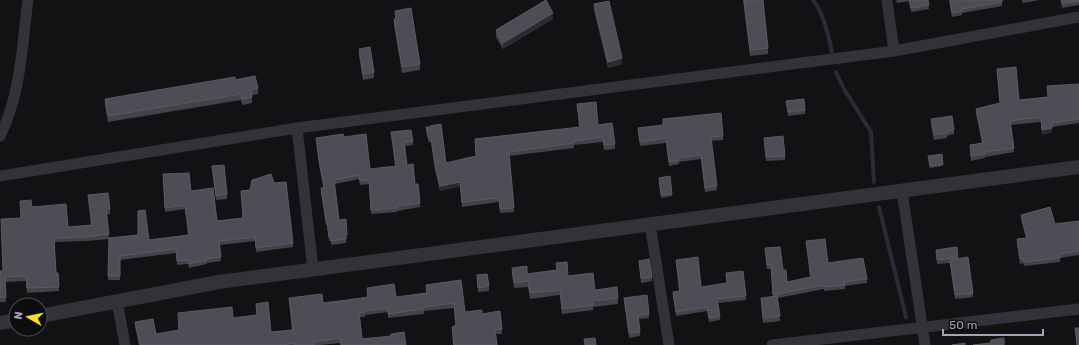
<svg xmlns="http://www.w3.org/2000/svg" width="1079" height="345" viewBox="0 0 1079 345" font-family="Rubik,sans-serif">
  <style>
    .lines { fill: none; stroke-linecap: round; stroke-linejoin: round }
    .stream { stroke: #272d37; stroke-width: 4 }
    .minor { stroke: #333238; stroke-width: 11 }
    .tertiary { stroke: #333238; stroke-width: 14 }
    .wall { fill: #434249 }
    .shaded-wall { fill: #2b2a2f }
    .building { fill: #4d4d55; stroke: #5b5a64 }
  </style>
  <rect width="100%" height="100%" fill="#121113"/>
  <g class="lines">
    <path class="stream" d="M813 0C824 14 828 34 832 52
      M836 72 844 89 871 132 874 182
      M879 207 906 317"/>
    <path class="minor" d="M887 0 894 51
      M297 128 313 269
      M0 136C21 94 22 46 28 0
      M0 176 297 128 894 51 1079 17
      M902 191 925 345
      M650 224 669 345
      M117 301 125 345
      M772 345 1079 309"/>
    <path class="tertiary" d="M40 316 219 282 1079 167
      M0 323 16 320"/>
  </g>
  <path class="wall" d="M743 0H763L768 48V54L750 56Z
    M896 0H928L929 9 911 12 909 1 897 3Z
    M949 0H1002V6L962 13V15L952 17Z
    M1022 0H1040L1022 3Z
    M1061 0H1079V5L1062 8Z
    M594 4 622 64 608 68 594 10Z
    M395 11 420 64V70L402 73 394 25V19H395Z
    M553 19 503 49 496 37V30Z
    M359 49 374 72V78L363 80 359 55Z
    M997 69 1019 100 1048 97 1047 86 1079 84V123L1052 127V132L1042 135 1041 122 1011 125 1014 148V152L985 157V158L971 161 970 149V145L982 143 976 113V109L1000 103Z
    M235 80 258 88V94L252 95V103L242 105 241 100 108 122 105 105V99Z
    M786 101 805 110V114L788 116Z
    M577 104 598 125 615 144V149L604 150 603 142 574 145V148L509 156 514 212 500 213 499 202 462 207 460 186 440 191 435 169 431 142 429 143 426 132V127L446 163 476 156 475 139 579 127Z
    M663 119 723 136V140L711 141 717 190 705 192 701 159 679 162V164L669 166 666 143 640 146 638 128 663 125Z
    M931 119 954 130V134L947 136V138L934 140 931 124Z
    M391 132 413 141V145L405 146 407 165 415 184 420 203V207L397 211V212L371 214 369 184 360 185 359 179 335 184 339 220 347 239H346V243L331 245V241H329L327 225H326L321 192V188H324L319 165 316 138 344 137 370 169 395 166Z
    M764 138 785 156V160L766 161Z
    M928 156 943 164V166L930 168Z
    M212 166 227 194V199L216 200Z
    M163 174 191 191 217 221 243 218 241 191 250 190 274 183 293 243V247L256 252 255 241 220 245 221 261 207 263V264L189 268 188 264 177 265 176 253 120 260V280H108L109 238 138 235 149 240 188 235 185 209 165 212Z
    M659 180 672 194V196L661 198Z
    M88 195 110 209V214H107L109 239 86 241 54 242 56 273H58L59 291 27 293 26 281 6 282V302H0V271H3L21 218 32 207 68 227 91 225Z
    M1021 215 1055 224 1079 221V255L1060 258V262L1024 266 1023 263 1020 264 1017 243V239L1026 238 1021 219Z
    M806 241 828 263 867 279V283L845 286V289L824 291V289L778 298 780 321 763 323 761 298 773 297 771 269H767L765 248 783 270 787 282 810 277Z
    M957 247 958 258 973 293V297L955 299 950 263 937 264 936 250Z
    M676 260 701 287 727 283 726 273 746 296V300L718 303 720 316V320L709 322 707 311 676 316 673 296V292L679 291Z
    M639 261 652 277V281L641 283Z
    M556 263 568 276 595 290 618 298V304L593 307V310L562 314 560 295 530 299 528 287 514 288 512 274V268L527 274 557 270Z
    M477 275 489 286V291L478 292Z
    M461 280 465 312 482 314 502 329V334H496L497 345H453L452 327 456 325 454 308 424 311V314L388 318V312L365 315V317H360L362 339 406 345H341L340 343 321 345H139L135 326V322L156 334 179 330 178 313 233 318 256 315V304L271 332 292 330 289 298 323 303 367 297V288L396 297 426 293V285Z
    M624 298 649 314V318L639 319 640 336 629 338Z"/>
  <path class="shaded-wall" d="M553 13V19L503 49V43Z
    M622 58V64L608 68V62Z
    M1052 128V132L1042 135V130Z
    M460 182V186L440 191V186Z"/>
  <path class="building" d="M546 0 553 13 503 43 496 30Z
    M744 0H763L768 48 750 50Z
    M909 0H928L929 5 911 8Z
    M950 0H1002V2L962 9V11L952 13Z
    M1061 0H1079V1L1062 4Z
    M609 1 622 58 608 62 594 4Z
    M411 8 420 64 402 67 394 19H396L395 11Z
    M370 47 374 72 363 74 359 49Z
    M1016 67 1019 100 1048 97 1047 86 1079 84V119L1052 123V128L1042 130 1041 117 1010 121 1014 148 985 152V154L971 156 970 145 983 143 976 109 1000 103 997 69Z
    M255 76 258 88 251 90 252 97 242 99 241 94 108 116 105 99 235 77V80Z
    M804 99 805 110 788 112 786 101Z
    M596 102 598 125 612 123 615 144 604 145 603 137 574 141V143L509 152 514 208 500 209 499 198 462 202 460 182 440 186 435 165 431 138H429L426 127H430V126L441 124 446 163 476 156 475 139 580 127 577 104Z
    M721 113 723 136 711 137 717 186 705 188 701 155 679 158V160L669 162 666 138 640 142 638 128 663 125V119Z
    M952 116 954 130 947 131V133L934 135 931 119Z
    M411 130 413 141 404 142 407 165 413 164 415 184H418L420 203 397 206V208L371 210 369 180 360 181 359 175 334 180 339 220 346 219 347 235H346V239L331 241V237H329L327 221H326L321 188H324L319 160 316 138 343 134 344 137 366 134 370 169 396 166 391 132Z
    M783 136 785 156 766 157 764 138Z
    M942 154 943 164 930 166 928 156Z
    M224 165 227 194 216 196 212 166Z
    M189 173 191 191 213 188 217 221 243 218 241 191 250 190 252 180 271 174 274 183 286 182 293 243 256 248 255 237 219 241 221 257 206 259 207 260 189 264 188 260 177 261 176 249 120 256V276H108L109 238 138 235V211L145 210 149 240 189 235 185 205 165 208 163 174Z
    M670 176 672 194 661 195 659 178Z
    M108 193 110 209H106L109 234 86 237 54 238 56 273H58L59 287 27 288 26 276 5 277 6 297H0V271H3L1 219 21 218 20 201 31 200 32 207 66 204 68 227 92 225 88 195Z
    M1050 207 1055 224 1079 221V251L1060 254V258L1024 262 1023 259H1020L1017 239 1027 238 1021 215Z
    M825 239 828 263 863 258 867 279 844 282 845 285 824 287V285L773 295 771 265H767L765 248 780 247 783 270H786L787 282 811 277 806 241Z
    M957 247 958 257 937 260 936 250Z
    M698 257 701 287 727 283 726 273 743 271 746 296 717 299 720 316 709 318 707 307 676 312 673 292 680 291 676 260Z
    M968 257 973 293 955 295 950 260Z
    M649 259 652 277 641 278 639 261Z
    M567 262 568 276 593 273 595 290 617 287 618 298 593 301V305L562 309 560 290 530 293 528 281 514 283 512 268 527 266V274L557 270 556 263Z
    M487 274 489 286 478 288 477 275Z
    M461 280 465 312 482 310V314L500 311 502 329 495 330 497 345H454L452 327 456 325 454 303 424 307V309L388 314V308L364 311 365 312 359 313 362 339 391 336V334L404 332 406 345H341L340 338 313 342 314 345H295L294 343 282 345H140L135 322 153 319 156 334 179 330 178 313 232 307 233 318 257 315 256 304 268 302 271 332 293 330 289 298 322 294 323 303 348 300 368 297 367 288 394 284 396 297 427 293 426 285Z
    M647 295 649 314 638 315 640 332 629 333 624 298Z
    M777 296 780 316 763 318 761 298Z
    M1075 328H1079V345H1077Z
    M595 338 596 345H585L584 339Z
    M1004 338V345H973L991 343V340Z
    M965 343V345H952Z"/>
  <g transform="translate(28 317) rotate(279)"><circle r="19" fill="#0d0d0e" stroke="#494951"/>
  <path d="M0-3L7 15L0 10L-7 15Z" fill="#fdde20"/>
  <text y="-6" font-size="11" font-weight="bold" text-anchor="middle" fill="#a2a4b5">N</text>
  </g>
  <path d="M943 329v6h100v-6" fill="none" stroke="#a2a4b5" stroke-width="2"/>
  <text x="949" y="329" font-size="12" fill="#a2a4b5" stroke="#0d0d0e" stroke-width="3" paint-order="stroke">50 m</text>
</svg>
